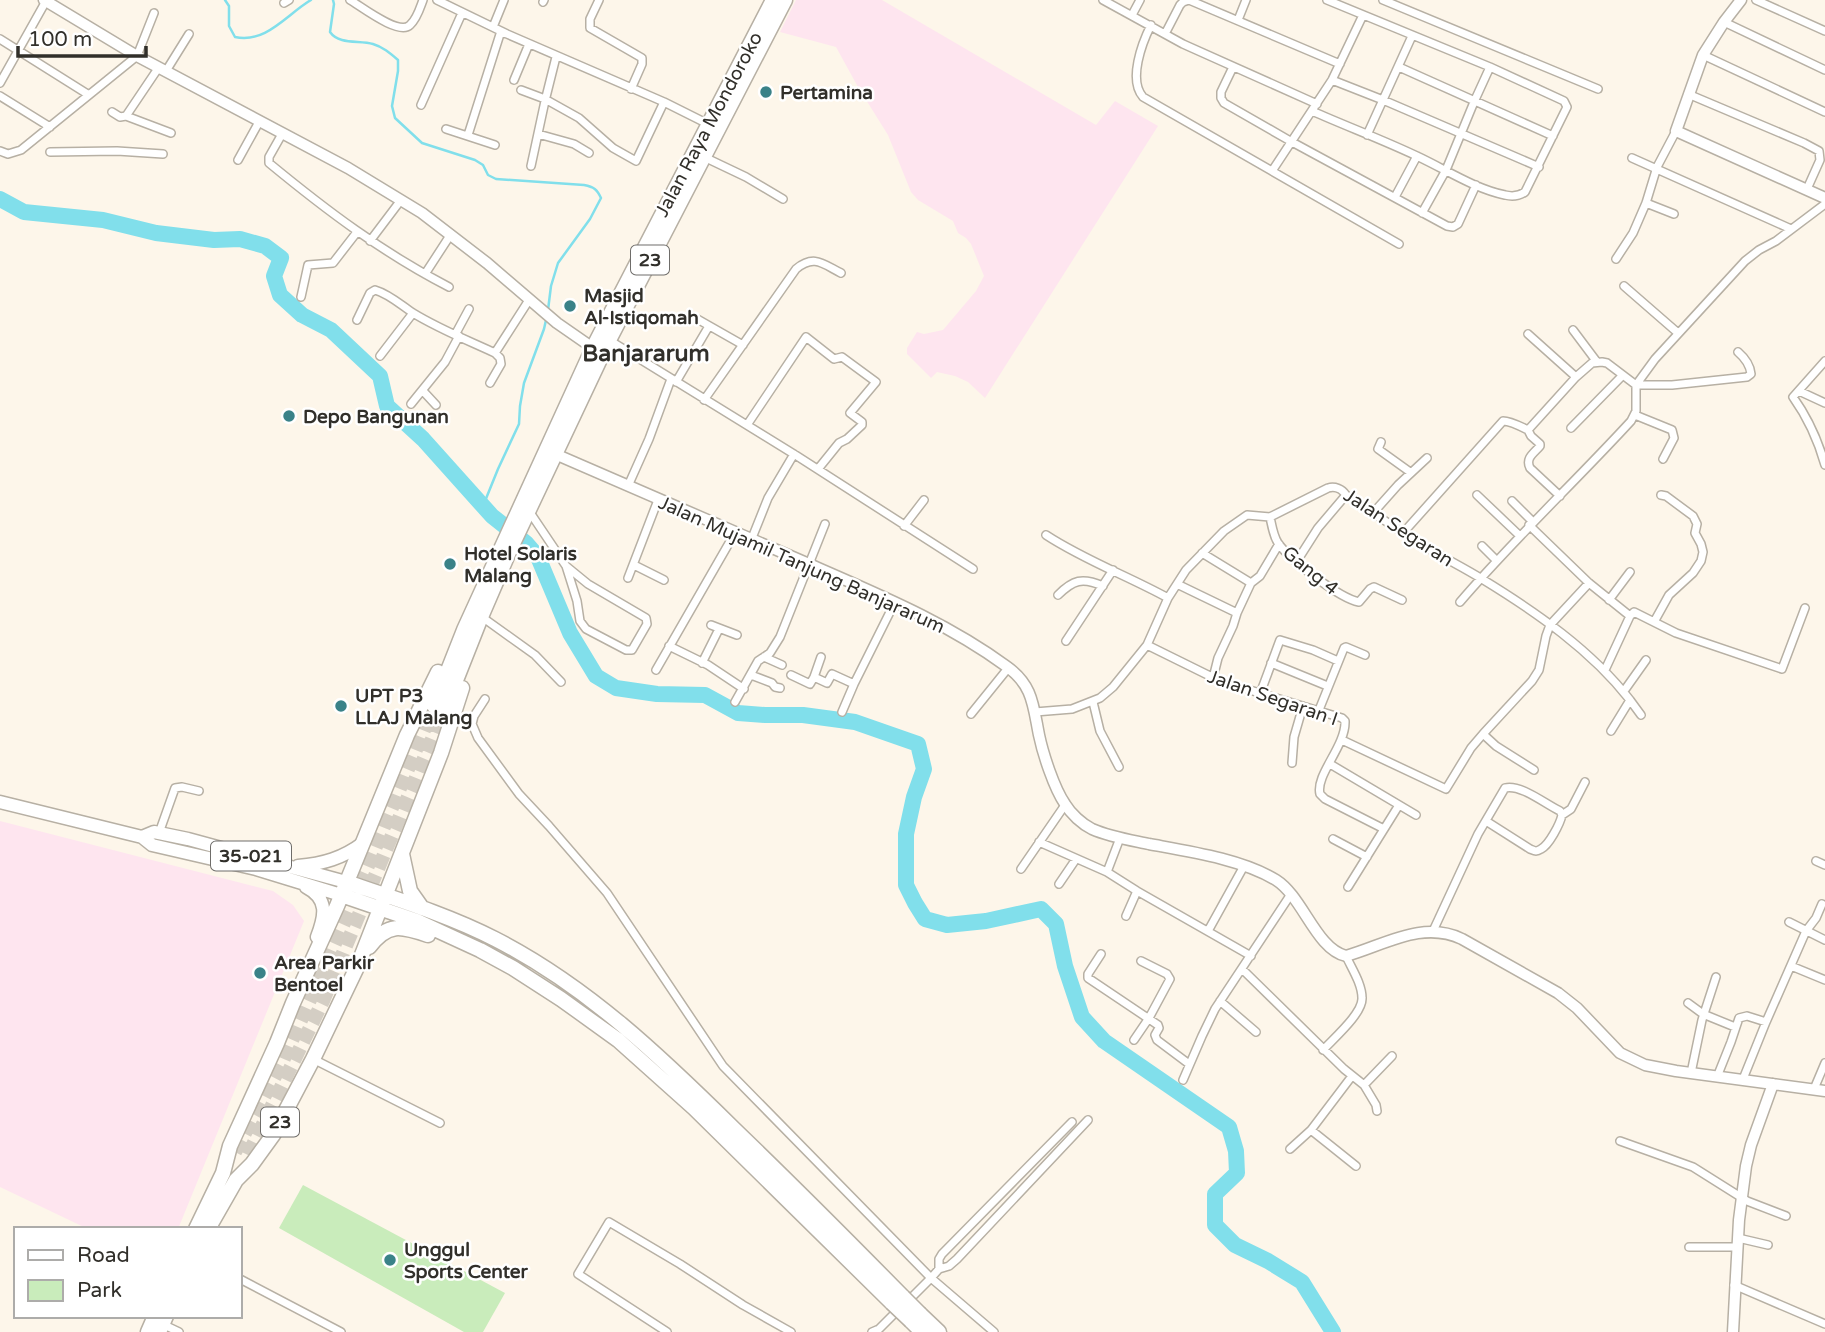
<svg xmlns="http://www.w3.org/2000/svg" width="1825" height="1332" viewBox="0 0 1825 1332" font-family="'Varela Round',sans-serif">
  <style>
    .industrial { fill: #fee5ef }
    .green { fill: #c9ecbb }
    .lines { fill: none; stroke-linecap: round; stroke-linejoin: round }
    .stream { stroke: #81dfeb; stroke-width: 2.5 }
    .river { stroke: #81dfeb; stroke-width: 16 }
    .highway-tunnel { stroke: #d4cec4; stroke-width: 14; stroke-dasharray: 14 7; stroke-linecap: butt }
    .street-casing { stroke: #b7b0a4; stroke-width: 10 }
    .secondary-casing { stroke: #b7b0a4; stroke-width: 13 }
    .primary-casing { stroke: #b7b0a4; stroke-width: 15 }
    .highway-casing { stroke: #b7b0a4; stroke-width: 17 }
    .street { stroke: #fff; stroke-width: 7 }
    .secondary { stroke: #fff; stroke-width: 10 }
    .primary { stroke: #fff; stroke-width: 12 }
    .highway { stroke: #fff; stroke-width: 14 }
    .highway-bridge-casing { stroke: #b7b0a4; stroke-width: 17; stroke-linecap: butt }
    .highway-bridge { stroke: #fff; stroke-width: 14 }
    .poi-dot { fill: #3a8288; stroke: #fff; stroke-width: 2.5 }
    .labels { text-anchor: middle; stroke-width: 5; stroke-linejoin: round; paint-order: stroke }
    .shield { fill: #fff; stroke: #6f6d6a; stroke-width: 2 }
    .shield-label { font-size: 18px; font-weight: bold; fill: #312f2a }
    .poi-label { font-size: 19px; font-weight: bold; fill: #312f2a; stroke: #fff; text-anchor: start }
    .street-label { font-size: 19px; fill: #312f2a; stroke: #fff }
    .quarter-label { font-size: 23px; font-weight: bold; fill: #312f2a; stroke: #fff }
  </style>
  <rect width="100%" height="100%" fill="#fdf6ea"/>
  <path class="industrial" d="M796 0H882L1096 125 1115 101 1158 126 985 398 968 382 955 376 937 372 931 378 907 354V348L917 332 924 334 943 330 976 291 984 276 971 244 966 238 958 233 953 221 918 200 911 192 888 135 858 87 836 47 780 32Z
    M0 821 273 891 293 905 304 921 178 1229H88L0 1187Z"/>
  <path class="green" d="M303 1185 505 1293 483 1332H464L279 1228Z"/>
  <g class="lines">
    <path class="stream" d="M225 0 229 6V26L235 37C266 44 287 14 311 0
      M333 0 334 4 330 32C339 45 359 40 373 44 383 47 390 53 398 60V71L392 106 395 118 422 143 475 160 483 165 488 175 496 179 584 185C594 187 597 189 601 198L590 219 558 263 551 286 548 310
      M483 506 498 469 519 424 520 406 524 383 544 329 546 320"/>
    <path class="river" d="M0 199 24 212 103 220 156 233 214 240 240 239 265 246 281 258 274 276 280 295 302 315 331 330 380 376 387 406 423 439 492 516 526 543 538 557 570 633 596 676 616 688 657 694 705 695 738 713 765 715H803L855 722 918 744 924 769 914 797 906 834V885L915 903 925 919 947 925 986 921 1041 909 1056 924 1065 966 1082 1017 1104 1041 1229 1127 1236 1151 1237 1173 1215 1194V1225L1235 1245 1268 1261 1302 1282 1333 1332"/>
    <path class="highway-tunnel" d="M235 1152 282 1063 348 914 434 706
      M248 1155 323 1001 445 708"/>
    <defs>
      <path id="street" d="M350 0C362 7 399 36 410 25 417 19 420 8 423 0
        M437 0 507 34 664 102 708 124
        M599 0 590 19V28L642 58V64L631 89
        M1103 0 1183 44 1317 104
        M1189 0 1340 64
        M1383 0 1598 89
        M1756 0 1825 31
        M543 2 544 0
        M284 3 289 0
        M1132 15 1140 0
        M1238 20 1246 0
        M1724 22 1825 70
        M1151 25C1142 43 1128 80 1143 97L1399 244
        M493 27 504 0
        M1165 34 1180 5 1183 2 1189 0
        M0 39 89 95
        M1703 55 1825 112
        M1233 67 1221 92V98L1224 103 1292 142 1447 226 1453 227 1458 224 1476 185
        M1399 67 1553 136
        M166 71 189 34
        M514 80 529 44
        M1332 80 1383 100 1539 167
        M0 83 46 1
        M521 90 545 99 579 118 613 148 636 161 664 102
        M1688 94 1804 143 1819 151 1820 160 1807 189
        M0 96 50 127
        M421 105 462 13
        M1312 111C1348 127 1386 141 1421 158 1448 171 1476 189 1505 195 1513 197 1519 196 1525 192L1567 107 1564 101 1490 67 1327 0
        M112 112 120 117 126 116 159 67
        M126 116 171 133
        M446 129 495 145
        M282 134 269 157V163C326 210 383 253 449 287
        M538 134 574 144 589 153
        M468 135 501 31
        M1367 135 1412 36
        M0 151 8 154 21 150 137 56 154 13
        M50 152 117 151 163 154
        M704 157 746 177 783 199
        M1632 158 1791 229
        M238 160 259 122
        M531 166 545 101 556 57
        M1272 171 1332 80 1363 15
        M1395 197 1417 156
        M1646 203 1674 214
        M1422 213 1446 170 1474 102 1490 67
        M370 241 401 200
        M1616 259 1633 233 1646 203 1657 167 1676 131
        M425 274 451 234
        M1624 286 1678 333
        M301 297 308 265 333 263 357 232
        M692 316 743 345
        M357 320 370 293 375 290C389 294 401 305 413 313 439 329 467 340 495 353L500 358 501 364 490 383
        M1573 330 1597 362
        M1528 334 1576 377
        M455 335 469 309
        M609 340 797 456 973 569
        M495 353 529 300
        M380 356 413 313
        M1825 361 1793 397C1808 418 1818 440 1825 465
        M676 382 709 326
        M1636 385 1655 359 1745 261 1759 250 1776 241 1825 204
        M423 391 436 405
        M1799 391 1825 403
        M704 400 796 269C814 254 823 264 841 273
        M411 404 445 362 459 336
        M1635 415 1672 430 1674 438 1663 459
        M747 425 806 337 834 359 842 357 876 382 850 413 862 422V425L847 439 839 443 818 469
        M1571 428 1622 376
        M1528 430 1576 377 1592 363 1602 362 1607 363 1636 385H1672L1747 377 1751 374C1750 364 1745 358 1738 352
        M1381 442 1378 449 1410 472
        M628 486 649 439 671 379
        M1477 495 1520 536
        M1512 501 1533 522
        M529 511 566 566 577 601 580 621 586 629 626 650H632L647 624 646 618 588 584 566 566
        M1373 513 1398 485 1427 458
        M1270 517C1272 526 1273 535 1278 543 1290 560 1339 598 1359 602L1370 589 1374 587 1402 600
        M1529 525 1589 583 1630 616
        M904 526 924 500
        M1403 533 1503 421C1509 421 1522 427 1528 430L1531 436 1540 444V446C1534 453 1525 458 1530 468L1560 496
        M1046 535C1084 560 1128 576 1168 598
        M752 538 768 498 794 454
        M1482 546 1496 560
        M1202 553 1251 583 1237 613
        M1297 561 1318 528 1346 495
        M634 565 664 580
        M628 578 658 500
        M1251 583 1260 576 1279 544
        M1177 584 1237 613 1233 626 1218 658 1213 678
        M1058 595C1073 580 1082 577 1103 586
        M1609 600 1630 572
        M1460 602C1514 539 1575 482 1631 421L1636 411V385
        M482 617 535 655 561 682
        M1654 622 1669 595 1693 573 1701 561 1703 552 1701 544 1695 533 1697 524 1693 516 1666 496 1661 495
        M711 625 737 635
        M1066 641 1113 570
        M1147 645 1220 681 1342 718 1345 721C1346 746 1315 775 1320 794L1325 799 1384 829
        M669 646 708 665 744 689
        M764 657 782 665
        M702 663 719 629
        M1271 663 1325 685
        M656 670 736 531
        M1605 670 1630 616 1634 612 1676 633 1782 669 1805 608
        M751 675 772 683 775 687 780 688
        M791 675 810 684 814 677 827 683 832 674 854 684
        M814 677 821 657
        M1624 691 1646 660
        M1260 694 1280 640 1313 650 1338 661
        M485 699 474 716 472 724 478 738 519 794 549 826 607 893 723 1066 931 1278 908 1301
        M1630 700 1641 715
        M735 702 758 661 770 653 780 637 825 524
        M1093 702 1100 731 1119 767
        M1319 710 1344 648 1346 647 1365 655
        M842 712 854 684 895 602
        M1035 712 1072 709 1100 698 1113 687 1147 645 1168 598 1186 570 1224 531 1247 515 1270 517 1328 488C1335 486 1342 489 1346 495 1374 513 1402 533 1431 550 1448 560 1466 569 1482 579 1536 612 1591 650 1630 700L1611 731
        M971 714 1009 667
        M1342 740 1446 789 1471 748 1483 734
        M1292 763 1294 737 1303 706
        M1330 764 1416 815
        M1534 770 1496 746 1483 734 1532 681 1539 670 1546 636 1550 625 1589 583
        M1562 815 1571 809 1585 782
        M159 833 175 788 182 787 199 791
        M1333 839 1367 857
        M1039 842 1107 872 1137 891 1251 956
        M1816 861 1825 865
        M1021 869 1065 805
        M1107 872 1120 838
        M1059 884 1076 859
        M1348 887 1399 805
        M1126 916 1137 891
        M1789 922 1825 940
        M1208 931 1244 866
        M1433 931 1478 834 1505 788C1521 784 1545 804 1560 811L1562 815C1560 824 1549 845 1541 849 1536 852 1535 851 1530 849L1486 821
        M1101 954 1088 974V978L1158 1025 1159 1028 1155 1035 1157 1040 1189 1064
        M1791 966 1825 980
        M1242 969 1344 1069 1364 1085 1376 1105 1377 1111
        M1220 1001 1256 1032
        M1688 1003 1703 1014 1735 1027
        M1134 1040 1149 1018 1170 979 1167 974 1141 961
        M1323 1050C1334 1038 1363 1013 1362 998 1362 984 1352 969 1346 956
        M313 1059 440 1123
        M1691 1073 1702 1020 1716 977
        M1717 1077 1731 1042 1739 1018 1747 1016 1766 1022
        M1743 1079 1766 1022 1806 931 1816 918 1822 904
        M1183 1080 1202 1036 1215 1009 1291 894
        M1364 1085 1392 1056
        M1814 1089 1825 1063
        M1311 1130 1356 1166
        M1620 1141 1693 1167 1747 1201 1786 1216
        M1290 1149 1311 1130 1352 1076
        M1738 1238 1768 1245
        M1689 1247H1737
        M939 1269 949 1266 957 1259 1088 1120
        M240 1279 341 1332
        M1734 1285 1825 1324
        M160 1323 179 1332
        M667 1332 578 1274 609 1222 680 1264 743 1305 791 1332
        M872 1332 879 1329 899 1309
        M994 1332 931 1278 939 1269V1259L942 1254 1072 1122"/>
      <path id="secondary" d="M44 0 137 56 348 168 422 213 487 263 557 323 593 348
        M1741 0 1724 22 1703 55 1676 131 1825 198
        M555 454C640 491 724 527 809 564 877 594 946 622 1006 666 1033 685 1033 705 1039 735 1043 754 1054 788 1065 804 1071 814 1082 824 1092 829 1110 837 1130 840 1149 844 1187 851 1242 859 1276 880 1303 897 1316 949 1346 956 1385 945 1422 920 1462 939L1558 993 1577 1008 1620 1053 1645 1065 1676 1071 1825 1091
        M1733 1332 1739 1220 1746 1166 1751 1145 1773 1084"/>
      <path id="primary" d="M0 802 142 837 152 845 256 869 341 895
        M142 837 154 832 188 839 346 882
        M298 866C323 864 343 858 363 843
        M306 887C329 899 325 916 317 937"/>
      <path id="highway" d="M434 706 464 630 593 348 773 0
        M445 708 481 617 509 552 609 340 785 0
        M402 854 410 891 422 908
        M346 882C396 899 448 915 495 939 587 986 661 1057 734 1129 791 1184 847 1240 903 1297
        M341 895 417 921 480 950 513 968 561 999 618 1040 694 1108 892 1303
        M369 947C388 922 401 926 428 935
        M196 1229 223 1173 230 1146 277 1043 293 1003 337 906 407 735 438 672
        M208 1229 236 1180 252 1164 273 1135 313 1059 358 965 441 753 462 688
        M920 1314 939 1332
        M911 1321 922 1332
        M148 1332 155 1316
        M159 1332 166 1316"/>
    </defs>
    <use href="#street" class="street-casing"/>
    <use href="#secondary" class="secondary-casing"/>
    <use href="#primary" class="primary-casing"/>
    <use href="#highway" class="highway-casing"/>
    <use href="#street" class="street"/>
    <use href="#secondary" class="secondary"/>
    <use href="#primary" class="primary"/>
    <use href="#highway" class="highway"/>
    <defs>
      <path id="highway-bridge" d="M903 1297 920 1314
        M892 1303 911 1321"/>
    </defs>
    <use href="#highway-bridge" class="highway-bridge-casing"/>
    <use href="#highway-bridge" class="highway-bridge"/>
  </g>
  <g class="poi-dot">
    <circle cx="766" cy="92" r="7"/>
    <circle cx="570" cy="306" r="7"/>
    <circle cx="289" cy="416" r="7"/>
    <circle cx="450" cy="564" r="7"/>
    <circle cx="341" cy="706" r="7"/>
    <circle cx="260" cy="973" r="7"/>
    <circle cx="390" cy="1260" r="7"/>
  </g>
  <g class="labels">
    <g class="shield">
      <rect x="631" y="245.5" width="38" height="29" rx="5"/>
      <rect x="211" y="841.5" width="80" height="29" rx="5"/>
      <rect x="261" y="1107.5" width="38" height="29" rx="5"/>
    </g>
    <g class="shield-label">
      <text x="650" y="266">23</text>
      <text x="251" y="862">35-021</text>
      <text x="280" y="1128">23</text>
    </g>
    <g class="poi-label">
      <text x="780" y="99">Pertamina</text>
      <text x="584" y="302">Masjid<tspan x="584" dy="22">Al-Istiqomah</tspan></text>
      <text x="303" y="423">Depo Bangunan</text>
      <text x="464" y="560">Hotel Solaris<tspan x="464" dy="22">Malang</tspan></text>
      <text x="355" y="702">UPT P3<tspan x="355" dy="22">LLAJ Malang</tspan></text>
      <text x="274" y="969">Area Parkir<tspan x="274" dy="22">Bentoel</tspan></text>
      <text x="404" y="1256">Unggul<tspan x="404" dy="22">Sports Center</tspan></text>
    </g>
    <g class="street-label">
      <text transform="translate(708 124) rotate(-62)" y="7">Jalan Raya Mondoroko</text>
      <text transform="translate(1399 527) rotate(33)" y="7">Jalan Segaran</text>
      <text transform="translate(802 564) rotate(24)" y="7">Jalan Mujamil Tanjung Banjararum</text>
      <text transform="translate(1311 570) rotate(39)" y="7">Gang 4</text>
      <text transform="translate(1273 697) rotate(19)" y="7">Jalan Segaran I</text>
    </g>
    <g class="quarter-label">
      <text x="646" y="361">Banjararum</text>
    </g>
  </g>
  <rect x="14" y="1227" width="228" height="91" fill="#ffffff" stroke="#adacaa" stroke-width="2"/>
  <rect x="28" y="1250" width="35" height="10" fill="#ffffff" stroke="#adacaa" stroke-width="2"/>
  <text x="77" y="1262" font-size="21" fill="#312f2a">Road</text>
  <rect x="28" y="1280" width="35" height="21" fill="#c9ecbb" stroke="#adacaa" stroke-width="2"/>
  <text x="77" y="1297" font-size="21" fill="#312f2a">Park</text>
  <path d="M18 46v10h128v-10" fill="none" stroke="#312f2a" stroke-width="3.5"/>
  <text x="28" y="46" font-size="21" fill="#312f2a" stroke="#ffffff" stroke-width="5" paint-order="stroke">100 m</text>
</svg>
